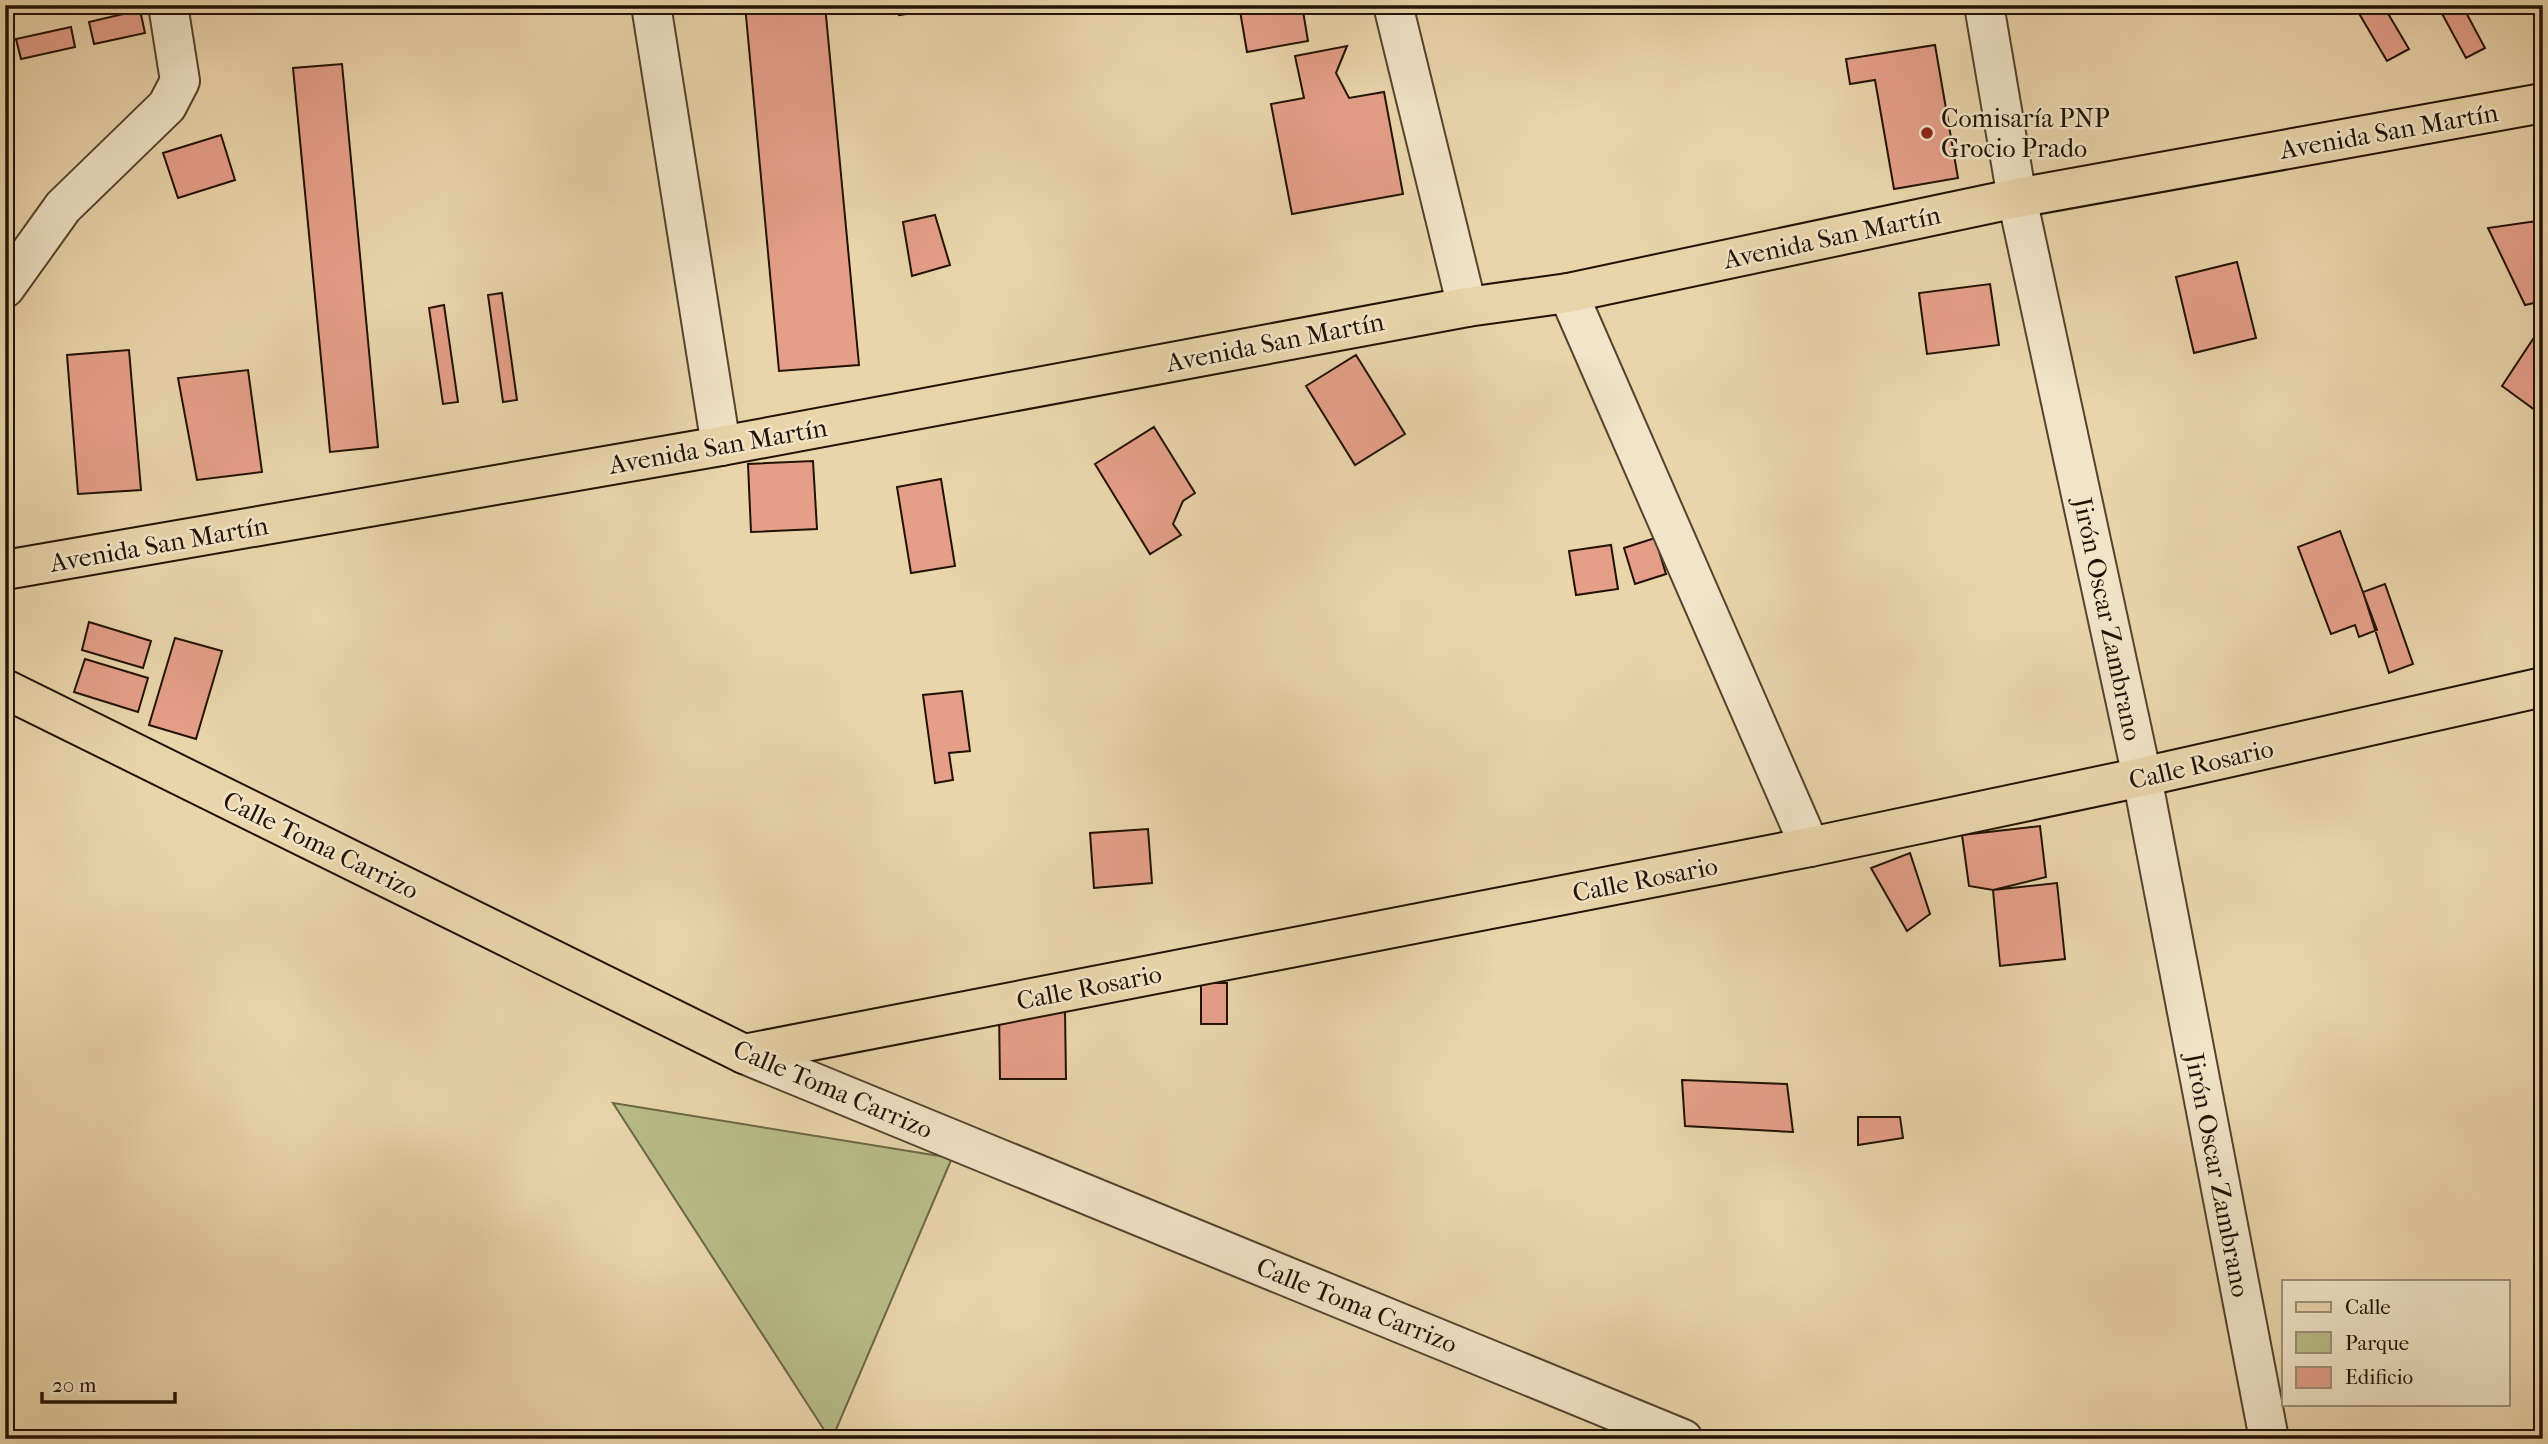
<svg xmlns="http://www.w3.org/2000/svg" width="2548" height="1444" viewBox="0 0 2548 1444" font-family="'IM FELL French Canon',serif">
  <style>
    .green { fill: #b8bd88; stroke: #6d6846; stroke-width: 2 }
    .building { fill: #e59f89; stroke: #221204; stroke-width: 2 }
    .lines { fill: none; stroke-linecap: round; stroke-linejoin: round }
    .minor-casing { stroke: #54432e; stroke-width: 42 }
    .major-casing { stroke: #221204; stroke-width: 42 }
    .minor { stroke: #f1e4c8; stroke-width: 38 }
    .major { stroke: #ead5ab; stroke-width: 38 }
    .poi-dot { fill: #8f2418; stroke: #f1e4c8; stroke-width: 2.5 }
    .labels { text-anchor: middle; stroke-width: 5; stroke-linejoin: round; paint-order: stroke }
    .poi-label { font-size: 26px; fill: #221204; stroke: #f1e4c8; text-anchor: start }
    .street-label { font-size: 26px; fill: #221204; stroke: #f1e4c8 }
  </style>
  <rect width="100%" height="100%" fill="#ead5ab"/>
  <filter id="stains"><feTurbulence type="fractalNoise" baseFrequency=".00286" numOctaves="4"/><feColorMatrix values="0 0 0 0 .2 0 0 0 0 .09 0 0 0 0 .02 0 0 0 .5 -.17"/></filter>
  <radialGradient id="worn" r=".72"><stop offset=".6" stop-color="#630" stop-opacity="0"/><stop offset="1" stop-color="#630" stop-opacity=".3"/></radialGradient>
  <path class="green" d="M613 1103 952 1158 832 1439H830Z"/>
  <path class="building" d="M745 5H825L859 365 779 371Z
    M898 5H940L941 9 899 15Z
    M1239 5H1302L1308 41 1247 52Z
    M2354 5H2383L2409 49 2387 61Z
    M2449 5H2462L2485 48 2466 58 2440 10Z
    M140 10 145 33 94 44 89 22Z
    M71 27 75 47 21 59 16 39Z
    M1935 45 1958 178 1894 189 1875 80 1850 84 1846 59Z
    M1347 46 1336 73 1349 98 1384 92 1403 194 1292 214 1271 104 1304 98 1295 56Z
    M342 64 378 447 330 452 293 68Z
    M221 135 235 180 178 198 163 153Z
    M935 215 950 265 912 276 903 222Z
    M2543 220V301L2525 305 2488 228Z
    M2237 262 2256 338 2194 353 2176 277Z
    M1990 284 1999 345 1927 354 1919 293Z
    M502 293 517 400 503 402 488 295Z
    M444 305 458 402 443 404 429 308Z
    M2543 329V416L2502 386 2539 330Z
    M129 350 141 490 78 494 67 355Z
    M1356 355 1405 434 1355 465 1306 386Z
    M248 370 262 472 197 480 178 378Z
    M1154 427 1195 493 1183 501 1173 524 1181 535 1150 554 1095 464Z
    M813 461 817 529 751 532 748 464Z
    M941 479 955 566 911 573 897 487Z
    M2340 531 2377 630 2359 637 2355 625 2331 634 2298 547Z
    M1655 538 1666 574 1635 584 1624 548Z
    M1611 545 1618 589 1576 595 1569 551Z
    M2385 584 2413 664 2389 673 2363 592Z
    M89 622 151 641 143 668 82 650Z
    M175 638 222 651 196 739 149 725Z
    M85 659 148 678 138 712 74 692Z
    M962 691 970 751 949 753 953 780 935 783 923 695Z
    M2040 826 2046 877 1993 890 1969 886 1962 835Z
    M1148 829 1152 883 1094 888 1090 833Z
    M1910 853 1930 914 1907 931 1871 868Z
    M2057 883 2065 959 2000 966 1993 890Z
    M1201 983H1227V1024H1201Z
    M1065 1011 1066 1079H1000L999 1012Z
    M1682 1080 1787 1084 1793 1132 1685 1126Z
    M1858 1117H1900L1903 1138 1858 1145Z"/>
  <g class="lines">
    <defs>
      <path id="minor" d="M651 5 721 446
        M1393 5 1467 307
        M1984 5 2017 198 2142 777 2269 1439
        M5 288 63 207 167 106 180 81 168 5
        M1568 293 1810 847
        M744 1054 1683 1439"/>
      <path id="major" d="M5 570 721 446 1467 307 1568 293 2017 198 2543 103
        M5 689 744 1054 1810 847 2142 777 2543 687"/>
    </defs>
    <use href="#minor" class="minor-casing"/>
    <use href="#major" class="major-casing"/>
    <use href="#minor" class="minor"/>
    <use href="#major" class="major"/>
  </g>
  <circle class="poi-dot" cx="1927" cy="133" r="7"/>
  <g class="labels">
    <g class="poi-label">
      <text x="1941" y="127">Comisaría PNP<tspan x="1941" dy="30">Grocio Prado</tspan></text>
    </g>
    <g class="street-label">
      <text transform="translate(2389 131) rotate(-10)" y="9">Avenida San Martín</text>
      <text transform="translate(1832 237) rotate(-12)" y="9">Avenida San Martín</text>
      <text transform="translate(1275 342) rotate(-11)" y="9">Avenida San Martín</text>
      <text transform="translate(718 446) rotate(-10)" y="9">Avenida San Martín</text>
      <text transform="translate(159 544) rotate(-10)" y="9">Avenida San Martín</text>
      <text transform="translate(2108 619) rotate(78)" y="9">Jirón Oscar Zambrano</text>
      <text transform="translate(2201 764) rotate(-13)" y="9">Calle Rosario</text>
      <text transform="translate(321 845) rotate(26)" y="9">Calle Toma Carrizo</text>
      <text transform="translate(1645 879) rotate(-11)" y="9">Calle Rosario</text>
      <text transform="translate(1089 987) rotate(-11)" y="9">Calle Rosario</text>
      <text transform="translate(833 1089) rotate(23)" y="9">Calle Toma Carrizo</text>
      <text transform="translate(2218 1175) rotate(79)" y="9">Jirón Oscar Zambrano</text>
      <text transform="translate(1357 1305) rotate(22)" y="9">Calle Toma Carrizo</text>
    </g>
  </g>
  <rect width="2548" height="1444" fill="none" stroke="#ead5ab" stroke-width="28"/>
  <rect x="7" y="7" width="2534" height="1430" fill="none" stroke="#221204" stroke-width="3.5"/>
  <rect x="14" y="14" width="2520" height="1416" fill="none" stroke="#221204" stroke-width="2"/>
  <rect x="2282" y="1280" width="228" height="126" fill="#f1e4c8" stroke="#9e907a" stroke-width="2"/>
  <rect x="2296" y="1302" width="35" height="10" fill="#ead5ab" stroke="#9e907a" stroke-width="2"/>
  <text x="2345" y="1314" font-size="21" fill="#221204">Calle</text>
  <rect x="2296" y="1332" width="35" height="21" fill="#b8bd88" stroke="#9e907a" stroke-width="2"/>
  <text x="2345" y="1350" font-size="21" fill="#221204">Parque</text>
  <rect x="2296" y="1367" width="35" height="21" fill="#e59f89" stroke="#9e907a" stroke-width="2"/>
  <text x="2345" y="1384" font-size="21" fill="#221204">Edificio</text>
  <path d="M42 1392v10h133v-10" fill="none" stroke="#221204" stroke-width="3.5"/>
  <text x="52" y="1392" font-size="21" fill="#221204" stroke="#f1e4c8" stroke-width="5" paint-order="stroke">20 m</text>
  <rect width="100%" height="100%" filter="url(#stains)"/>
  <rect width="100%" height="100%" fill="url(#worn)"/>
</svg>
